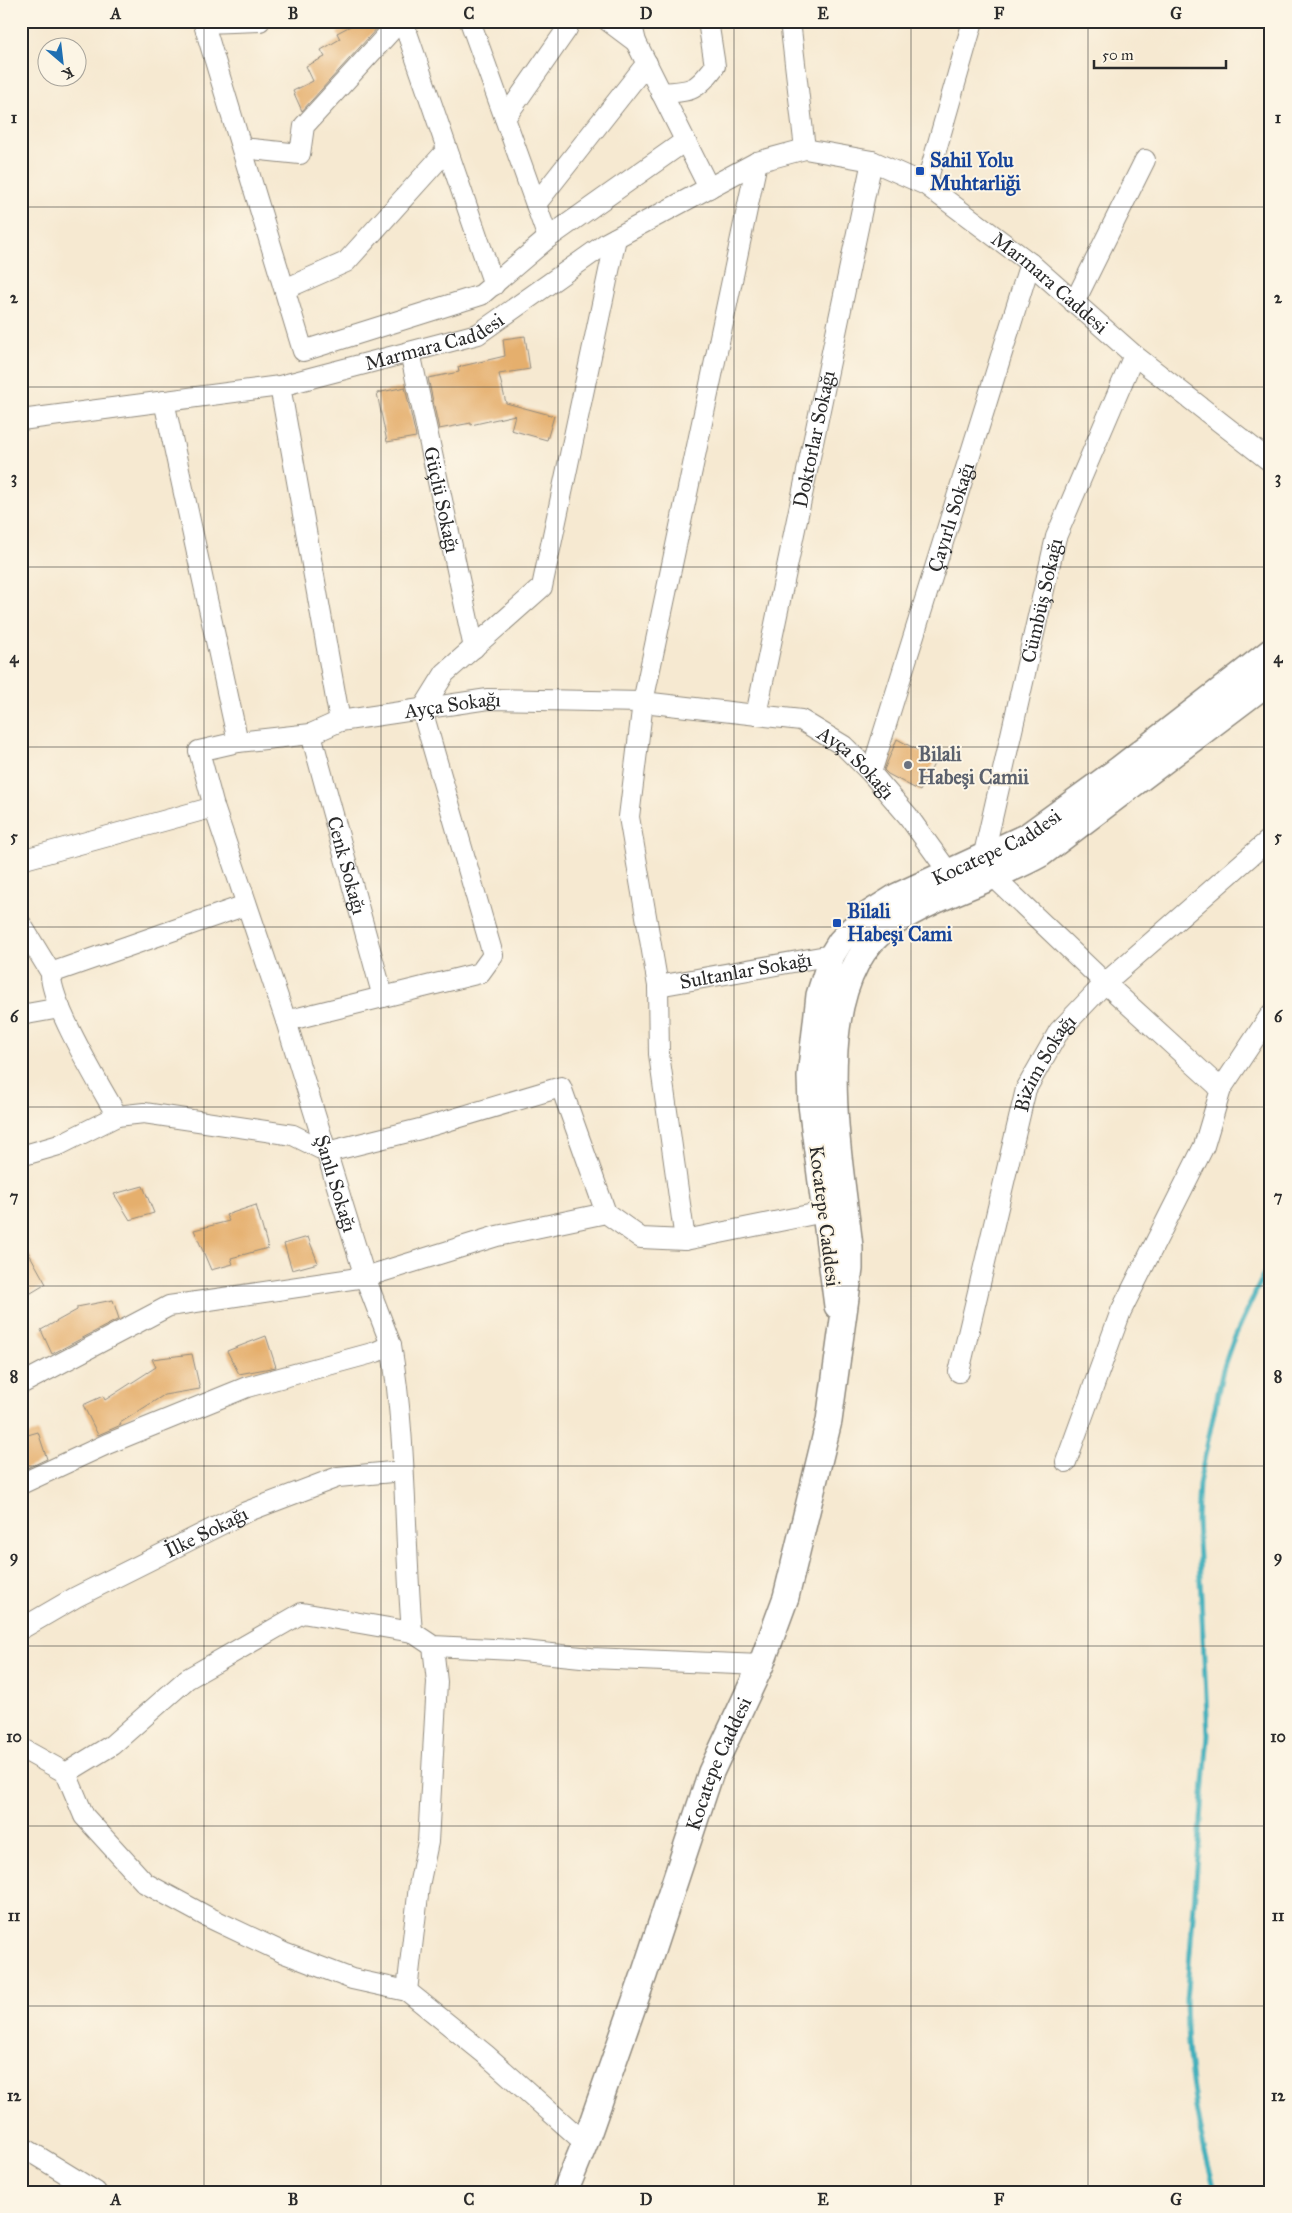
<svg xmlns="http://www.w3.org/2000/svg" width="1292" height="2213" viewBox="0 0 1292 2213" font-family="'IM FELL Great Primer',serif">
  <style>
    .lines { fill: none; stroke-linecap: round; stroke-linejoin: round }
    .stream { stroke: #3fafbb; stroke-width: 5 }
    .building { fill: #e5af6d }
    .minor-casing { stroke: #908a7e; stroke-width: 22 }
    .major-casing { stroke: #908a7e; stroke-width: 28 }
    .minor { stroke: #fff; stroke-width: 20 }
    .major { stroke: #fff; stroke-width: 25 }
    .grid { fill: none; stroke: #2b2b2b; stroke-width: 1; stroke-opacity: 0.55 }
    .transit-dot { fill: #1a4fb4; stroke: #fcf5e5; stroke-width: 2 }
    .worship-dot { fill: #6b7280; stroke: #fcf5e5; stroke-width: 2 }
    .labels { text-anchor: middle; stroke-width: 4; stroke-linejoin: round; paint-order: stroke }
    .transit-label { font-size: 20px; font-weight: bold; fill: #164399; stroke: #fcf5e5; text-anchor: start }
    .street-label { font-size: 20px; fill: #2b2b2b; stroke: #fcf5e5 }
    .worship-label { font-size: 20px; font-weight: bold; fill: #5b616d; stroke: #fcf5e5; text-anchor: start }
    .neatline { fill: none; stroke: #2b2b2b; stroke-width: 2 }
    .grid-label { font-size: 16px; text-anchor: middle; font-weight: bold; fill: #2b2b2b }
  </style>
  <rect width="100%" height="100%" fill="#fcf5e5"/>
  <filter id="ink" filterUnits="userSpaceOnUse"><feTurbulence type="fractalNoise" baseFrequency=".02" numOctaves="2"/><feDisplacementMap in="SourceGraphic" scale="10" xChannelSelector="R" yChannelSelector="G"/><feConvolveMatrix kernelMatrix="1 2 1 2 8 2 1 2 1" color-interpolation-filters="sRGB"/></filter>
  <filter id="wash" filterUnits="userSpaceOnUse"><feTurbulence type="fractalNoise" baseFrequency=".0096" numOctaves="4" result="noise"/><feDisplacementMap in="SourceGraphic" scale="20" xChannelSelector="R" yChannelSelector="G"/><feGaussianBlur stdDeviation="1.12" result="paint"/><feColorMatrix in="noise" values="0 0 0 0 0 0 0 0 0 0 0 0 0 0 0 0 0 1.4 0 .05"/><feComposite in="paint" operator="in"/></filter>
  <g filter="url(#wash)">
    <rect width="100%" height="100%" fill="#f6e9d1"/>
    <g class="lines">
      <path class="stream" d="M1216 2192C1197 2130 1187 2065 1186 2001L1208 1735 1197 1520 1199 1484 1223 1369 1232 1343 1271 1259"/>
    </g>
    <g id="blocks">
      <path class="building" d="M360 21H376L379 26 302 111 293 91 313 81 306 66 325 57 321 50 340 39 337 33Z
        M525 336 530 369 499 374 506 403 554 416 547 440 511 430 515 415 471 425V423L439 429 428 378 459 372 458 367 505 356 503 339Z
        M405 387 416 437 387 442 377 393Z
        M897 739 936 760 920 791 888 774 884 770Z
        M143 1186 154 1213 130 1220 114 1194Z
        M256 1205 268 1248 231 1258 233 1264 211 1270 194 1230 229 1221 226 1215Z
        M308 1237 318 1263 292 1270 284 1244Z
        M21 1239 46 1284 21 1299Z
        M113 1300 119 1319 52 1354 41 1330 77 1310V1307Z
        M266 1336 276 1367 239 1374 227 1351Z
        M192 1354 200 1389 164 1395 120 1423 121 1425 98 1435 83 1405 103 1396 105 1400 156 1367 152 1359Z
        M38 1432 47 1459 21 1471V1437Z"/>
    </g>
  </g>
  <g filter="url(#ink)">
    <use href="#blocks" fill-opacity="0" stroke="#908a7e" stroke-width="1"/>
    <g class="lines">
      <defs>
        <g id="minor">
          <path d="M203 21 303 351 481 295 548 238"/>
          <path d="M403 21 494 285"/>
          <path d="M470 21 548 238 685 141"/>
          <path d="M608 21 636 42"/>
          <path d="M631 21 636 42 709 188"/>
          <path d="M790 21 805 149"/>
          <path d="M204 23 260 21"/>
          <path d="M661 93C693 91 696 91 715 66L708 21"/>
          <path d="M505 118 567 29 570 21"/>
          <path d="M242 148 300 154 304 126 400 21"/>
          <path d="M926 185 973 21"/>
          <path d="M536 204 647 63"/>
          <path d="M285 289 346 262 447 150"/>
          <path d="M1074 303 1145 160"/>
          <path id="s1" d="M410 352 474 648"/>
          <path d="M280 386 340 721"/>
          <path id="s2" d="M164 401 238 742 311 734 340 721 488 699 643 702 801 720 844 746 871 773 908 816 949 873"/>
          <path id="s3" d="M21 420 280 386 478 334 608 242 757 162 805 149 872 161 926 185 1030 263 1134 355 1271 462"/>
          <path id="s4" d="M756 715 872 161"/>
          <path id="s5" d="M311 734 383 997"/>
          <path id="s6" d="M871 773 1030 263"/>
          <path d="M214 807 286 1021 480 973 493 955 422 710 445 673 542 587 616 238"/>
          <path id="s7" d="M983 858 1056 537 1134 355"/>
          <path d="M21 860 214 807 199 751 238 742"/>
          <path d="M994 877 1105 983 1221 1089 1204 1146 1121 1311 1066 1462"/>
          <path d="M21 924 51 973C49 1002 101 1087 117 1116"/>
          <path d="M51 973 246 905"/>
          <path id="s8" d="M658 986 832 955"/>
          <path d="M21 1015 60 1008"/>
          <path id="s9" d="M286 1021 365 1277 391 1345"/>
          <path d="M1221 1089 1271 1014"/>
          <path d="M21 1156 59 1145 117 1116 144 1113 293 1135 327 1152 420 1129 561 1087 606 1213"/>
          <path d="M685 1240 659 1054 658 986 629 817 643 702 757 162"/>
          <path id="s10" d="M959 1372 1026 1089 1059 1031 1105 983 1271 838"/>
          <path d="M21 1384 169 1306 365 1277 497 1236 606 1213 641 1238 685 1240 824 1212"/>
          <path d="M21 1484 107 1444 247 1387 376 1352 391 1345C407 1440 404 1536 412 1632"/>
          <path id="s11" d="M21 1629 76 1597 246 1512 338 1477 403 1471"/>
          <path d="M21 1748 66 1773 112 1745 187 1679 302 1613 412 1632 433 1646 513 1650 591 1658 761 1665"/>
          <path d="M66 1773 84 1816 145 1883 206 1916 284 1953 352 1979 407 1991 485 2054 585 2143"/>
          <path d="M407 1991 419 1886 428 1842 437 1682 433 1646"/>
          <path d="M21 2146 96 2192"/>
        </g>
        <g id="major">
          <path id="s12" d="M837 1306 811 1105 810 1077 819 995 832 955 840 942 852 929 870 913 897 896 1027 836 1119 769 1271 651"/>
          <path id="s13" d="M565 2192 585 2143 644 1975 711 1772 761 1665 786 1597 829 1421 850 1269V1247C841 1160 803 982 891 925 937 894 993 881 1041 854L1271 680"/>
        </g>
      </defs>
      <use href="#minor" class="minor-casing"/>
      <use href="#major" class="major-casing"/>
      <use href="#minor" class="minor"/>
      <use href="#major" class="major"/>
    </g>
  </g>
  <path class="grid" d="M204 21V2192M381 21V2192M558 21V2192M734 21V2192M911 21V2192M1088 21V2192M21 207H1271M21 387H1271M21 567H1271M21 747H1271M21 927H1271M21 1107H1271M21 1286H1271M21 1466H1271M21 1646H1271M21 1826H1271M21 2006H1271"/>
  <g class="transit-dot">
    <rect x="915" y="166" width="10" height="10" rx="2.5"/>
    <rect x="832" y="918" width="10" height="10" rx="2.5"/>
  </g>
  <circle class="worship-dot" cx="908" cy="765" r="5"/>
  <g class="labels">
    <g class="transit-label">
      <text x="930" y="167">Sahil Yolu<tspan x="930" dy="23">Muhtarliği</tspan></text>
      <text x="847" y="918">Bilali<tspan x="847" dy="23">Habeşi Cami</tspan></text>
    </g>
    <g class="street-label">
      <text dy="7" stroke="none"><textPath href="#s3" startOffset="1129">Marmara Caddesi</textPath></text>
      <text dy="7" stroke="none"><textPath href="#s3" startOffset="422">Marmara Caddesi</textPath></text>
      <text dy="7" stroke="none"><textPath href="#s4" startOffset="282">Doktorlar Sokağı</textPath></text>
      <text dy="7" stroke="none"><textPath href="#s1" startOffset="151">Güçlü Sokağı</textPath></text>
      <text dy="7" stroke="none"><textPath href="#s6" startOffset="268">Çayırlı Sokağı</textPath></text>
      <text dy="7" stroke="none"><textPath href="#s7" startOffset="264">Cümbüş Sokağı</textPath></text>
      <text dy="7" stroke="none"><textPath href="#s2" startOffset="568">Ayça Sokağı</textPath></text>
      <text dy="7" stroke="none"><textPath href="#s2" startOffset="988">Ayça Sokağı</textPath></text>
      <text dy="7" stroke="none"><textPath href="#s12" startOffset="555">Kocatepe Caddesi</textPath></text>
      <text dy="7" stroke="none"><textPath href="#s5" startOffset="136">Cenk Sokağı</textPath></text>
      <text dy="7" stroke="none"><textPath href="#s8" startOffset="89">Sultanlar Sokağı</textPath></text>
      <text dy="7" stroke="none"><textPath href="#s10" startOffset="322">Bizim Sokağı</textPath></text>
      <text dy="7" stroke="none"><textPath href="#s9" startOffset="170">Şanlı Sokağı</textPath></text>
      <text transform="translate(825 1216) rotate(83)" y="7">Kocatepe Caddesi</text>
      <text dy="7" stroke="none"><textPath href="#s11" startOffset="209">İlke Sokağı</textPath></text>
      <text dy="7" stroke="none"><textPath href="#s13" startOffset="455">Kocatepe Caddesi</textPath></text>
    </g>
    <g class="worship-label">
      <text x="918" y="761">Bilali<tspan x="918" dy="23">Habeşi Camii</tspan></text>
    </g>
  </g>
  <rect width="1292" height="2213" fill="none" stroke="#fcf5e5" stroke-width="55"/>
  <g transform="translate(62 62) rotate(152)"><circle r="24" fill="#fcf5e5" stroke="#a8a49b"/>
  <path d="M0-4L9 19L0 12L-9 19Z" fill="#1f6fb2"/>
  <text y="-8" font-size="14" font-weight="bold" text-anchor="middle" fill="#2b2b2b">K</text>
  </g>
  <path d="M1094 60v8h132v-8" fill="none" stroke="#2b2b2b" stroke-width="2.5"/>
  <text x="1102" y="60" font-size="15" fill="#2b2b2b" stroke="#fcf5e5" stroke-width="4" paint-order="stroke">50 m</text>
  <rect x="28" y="28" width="1236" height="2158" class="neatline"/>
  <g class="grid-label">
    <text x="116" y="19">A</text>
    <text x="293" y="19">B</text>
    <text x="469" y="19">C</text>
    <text x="646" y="19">D</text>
    <text x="823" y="19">E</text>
    <text x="999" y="19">F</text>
    <text x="1176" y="19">G</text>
    <text x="14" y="123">1</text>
    <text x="1278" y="123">1</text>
    <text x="14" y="303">2</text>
    <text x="1278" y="303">2</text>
    <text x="14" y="483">3</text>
    <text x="1278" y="483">3</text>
    <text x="14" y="663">4</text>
    <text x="1278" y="663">4</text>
    <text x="14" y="842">5</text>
    <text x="1278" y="842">5</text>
    <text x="14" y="1022">6</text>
    <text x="1278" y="1022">6</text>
    <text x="14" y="1202">7</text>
    <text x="1278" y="1202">7</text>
    <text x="14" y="1382">8</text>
    <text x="1278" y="1382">8</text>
    <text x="14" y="1562">9</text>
    <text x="1278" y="1562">9</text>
    <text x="14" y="1742">10</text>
    <text x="1278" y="1742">10</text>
    <text x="14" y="1921">11</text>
    <text x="1278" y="1921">11</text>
    <text x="14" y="2101">12</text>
    <text x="1278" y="2101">12</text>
    <text x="116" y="2205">A</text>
    <text x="293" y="2205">B</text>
    <text x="469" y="2205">C</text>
    <text x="646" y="2205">D</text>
    <text x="823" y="2205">E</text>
    <text x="999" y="2205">F</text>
    <text x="1176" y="2205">G</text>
  </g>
</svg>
